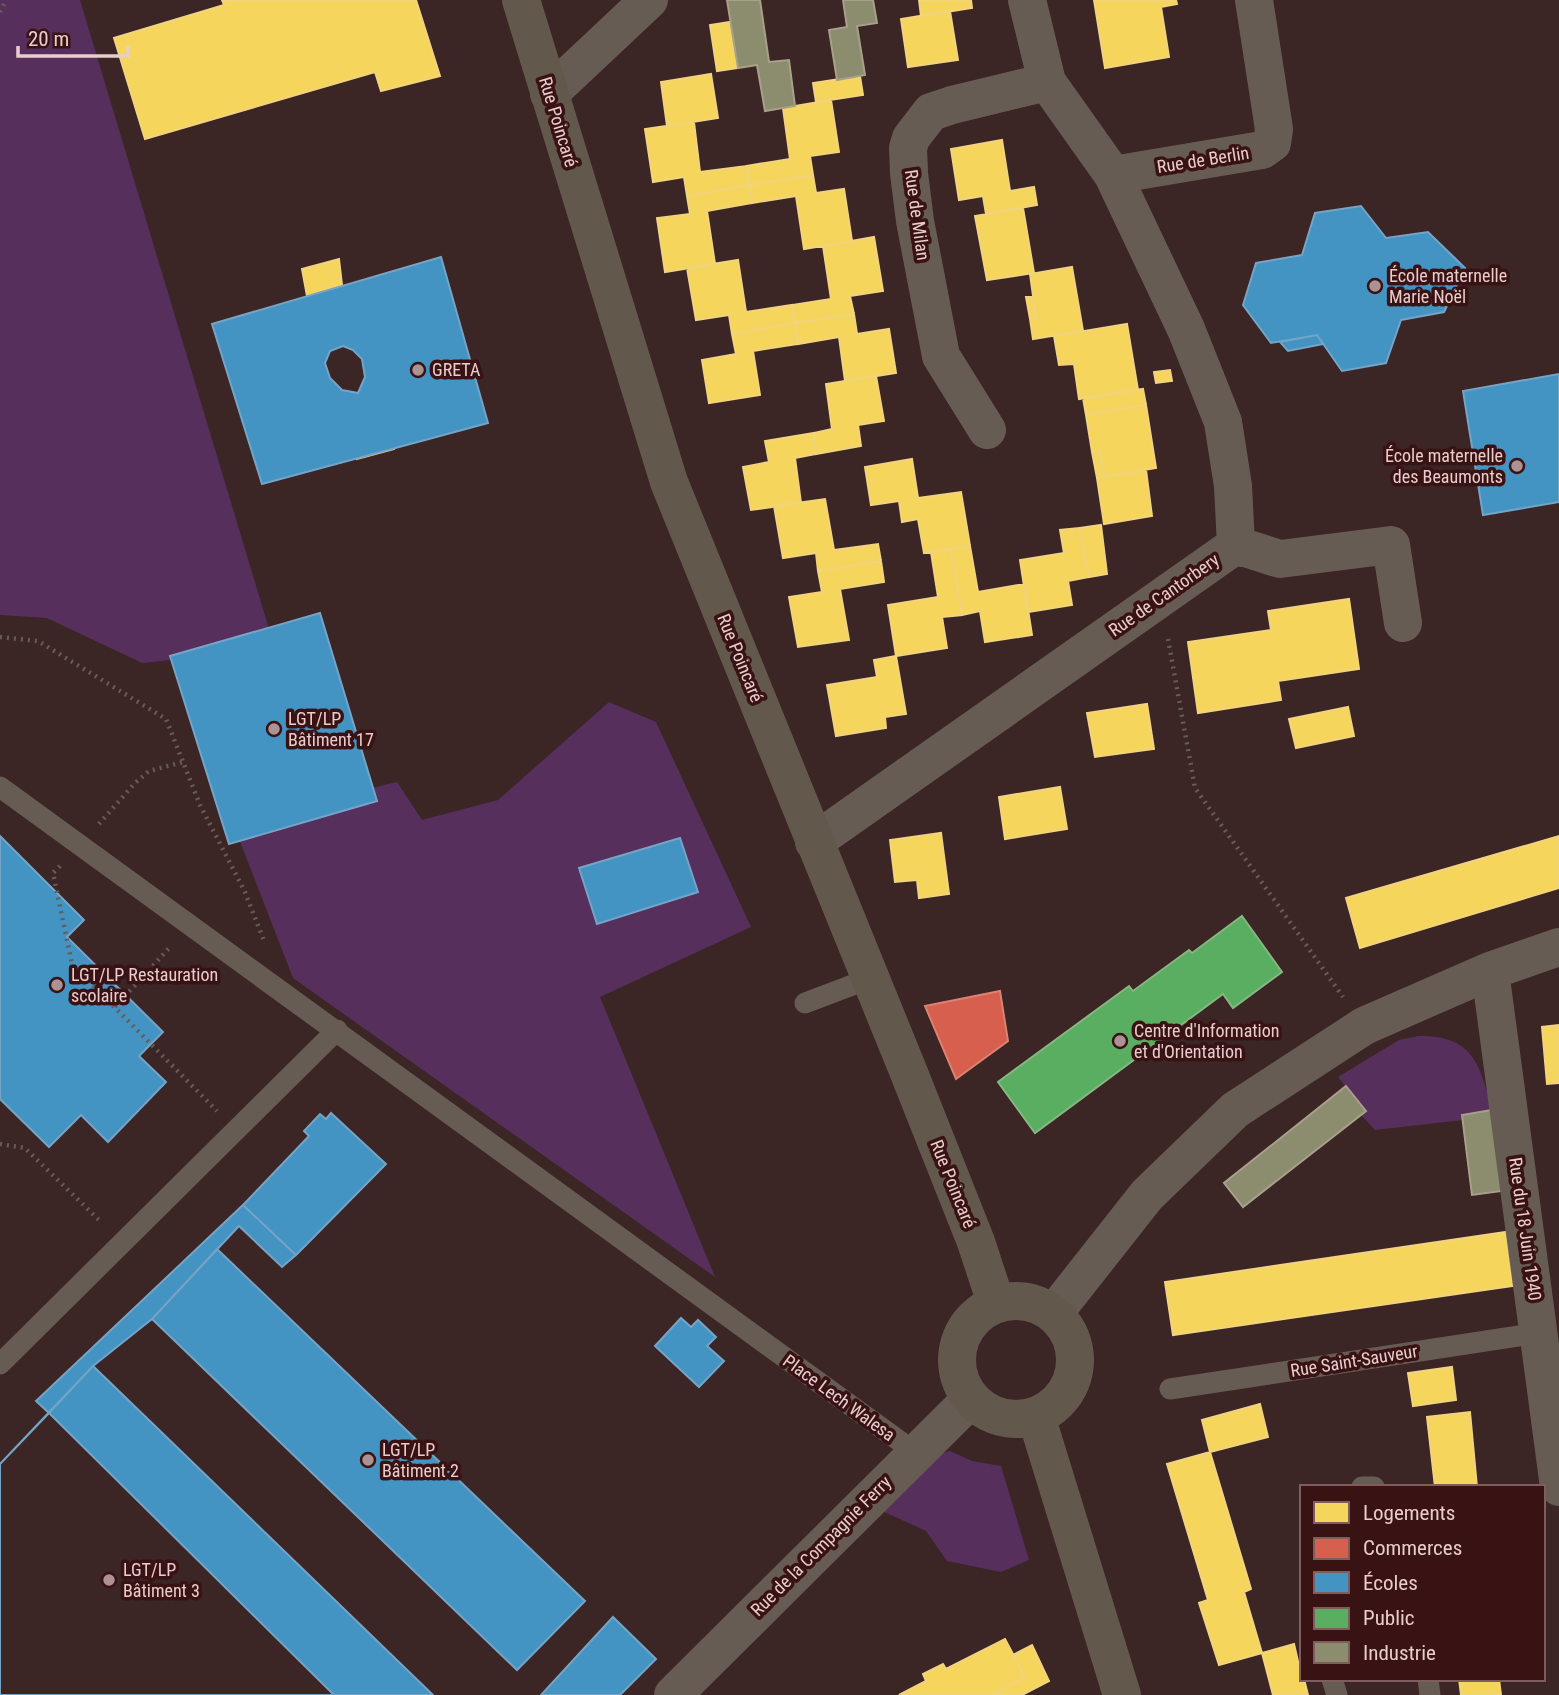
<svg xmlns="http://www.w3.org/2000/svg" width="1559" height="1695" viewBox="0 0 1559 1695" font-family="'Roboto Condensed',sans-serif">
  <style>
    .green { fill: #572f5d }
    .homes { fill: #f6d55c; stroke: #f2d37e; stroke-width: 2 }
    .shops { fill: #d6604d; stroke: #dc8173; stroke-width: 2 }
    .schools { fill: #4393c3; stroke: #75a4c6; stroke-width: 2; fill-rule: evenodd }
    .public { fill: #5aae61; stroke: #85b781; stroke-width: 2 }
    .industry { fill: #8c8c6e; stroke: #a8a08a; stroke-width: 2 }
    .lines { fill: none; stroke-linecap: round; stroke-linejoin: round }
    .path { stroke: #675c56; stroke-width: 4.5; stroke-dasharray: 2 5; stroke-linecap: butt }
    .lane { stroke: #675c54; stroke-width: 21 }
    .street { stroke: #675c54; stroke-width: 38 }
    .secondary { stroke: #63584c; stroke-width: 38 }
    .poi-dot { fill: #ac9292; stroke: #391214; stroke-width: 2.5 }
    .labels { text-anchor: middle; stroke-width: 7; stroke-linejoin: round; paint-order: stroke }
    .street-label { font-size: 18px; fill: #e9cdcc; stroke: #391214 }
    .poi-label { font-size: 18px; fill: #e9cdcc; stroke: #391214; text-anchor: start }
  </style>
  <rect width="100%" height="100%" fill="#3b2525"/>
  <path class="green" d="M0 0H80L275 649 142 663 47 618 0 615Z
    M609 702 656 722 751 927 600 997 715 1277 293 978 232 821 397 782 422 820 498 800Z
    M1418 1036C1473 1035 1480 1064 1492 1110L1463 1120 1375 1130 1361 1115 1365 1110 1338 1077 1399 1040Z
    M950 1451 972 1461 1001 1466 1029 1560 1001 1572 947 1561 926 1531 880 1510 935 1455Z"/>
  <path class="homes" d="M222 0H416L440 76 381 91 375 72 145 139 114 38 224 5Z
    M919 0H971L972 8 921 16Z
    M1094 0H1176L1177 4 1161 7 1169 57 1105 68Z
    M950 11 958 60 908 67 901 19Z
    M730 22 738 68 717 71 710 25Z
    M711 74 718 118 667 126 661 82Z
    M860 76 863 95 816 102 813 83Z
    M831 100 839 152 810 156 813 175 750 185 746 166 790 159 783 108Z
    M694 122 700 172 746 166 750 185 687 196 684 177 653 182 645 129Z
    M1002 140 1010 191 1034 187 1037 205 986 214 983 196 959 200 951 149Z
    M813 175 816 193 844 189 852 241 804 249 796 196 752 203 750 185Z
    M750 185 752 203 707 211 715 264 665 272 657 218 690 214 687 196Z
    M1023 208 1034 273 987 280 975 216Z
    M874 237 883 291 850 296 854 314 795 323 792 305 831 299 823 246Z
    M339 259 342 285 307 296 302 269Z
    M738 260 746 312 792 305 795 323 732 334 729 315 696 320 687 268Z
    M1072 267 1083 331 1033 339 1030 319 1036 317 1030 274Z
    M1026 297H1033L1036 317 1030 319Z
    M854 314 857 334 889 329 896 373 845 381 839 337 798 344 795 323Z
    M795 323 798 344 753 351 760 395 709 403 702 360 736 354 732 334Z
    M1127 324 1138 390 1079 399 1074 364 1059 365 1054 336Z
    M1170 370 1172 381 1156 383 1154 372Z
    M876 376 884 421 858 425 861 446 816 454 814 433 832 429 826 384Z
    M1143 389 1146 405 1086 415 1083 398Z
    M1146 405 1156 468 1104 477 1100 451 1092 452 1086 415Z
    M814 433 816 454 795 458 801 503 751 510 743 467 769 462 765 441Z
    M394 443V449L357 459V453Z
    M1100 451 1104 477 1097 478 1092 452Z
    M912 459 918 498 961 492 970 546 924 553 918 519 902 522 899 501 871 505 865 467Z
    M1146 470 1152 516 1104 524 1097 478Z
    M825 499 834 550 878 544 881 561 818 571 816 553 783 558 774 506Z
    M1101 525 1107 574 1089 577 1079 528Z
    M1079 528 1089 577 1068 581 1072 605 1028 612 1020 560 1064 553 1060 530Z
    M970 546 978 592 1024 584 1032 635 985 642 980 611 962 615 951 549Z
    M951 549 962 615 942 617 947 648 896 656 888 605 938 597 931 552Z
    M881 561 884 582 840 589 849 640 798 647 789 597 822 592 818 571Z
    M1349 599 1359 669 1278 681 1281 700 1198 713 1188 642 1271 630 1268 611Z
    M896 656 906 714 885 717 886 728 836 736 827 685 877 677 874 660Z
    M1147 704 1154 749 1095 757 1087 713Z
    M1348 707 1354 736 1296 748 1289 719Z
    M1060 787 1067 829 1005 839 999 797Z
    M941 833 949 894 919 898 917 880 895 882 890 840Z
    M1559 836V888L1360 948 1346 898Z
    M1559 1025V1083L1547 1084 1542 1027Z
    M1506 1232 1513 1286 1173 1335 1165 1282Z
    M1452 1367 1456 1400 1413 1406 1408 1373Z
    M1260 1404 1268 1437 1210 1452 1202 1420Z
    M1470 1412 1477 1487H1435L1427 1417Z
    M1210 1452 1251 1589 1244 1592 1262 1653 1219 1665 1199 1603 1208 1600 1167 1464Z
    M1005 1639 1025 1677 991 1695H899L926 1681 923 1674 943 1664 946 1669Z
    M1294 1644 1302 1679H1304L1308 1695H1273L1262 1653Z
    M1032 1645 1049 1681 1022 1695H991L1025 1677 1013 1655Z
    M1459 1679H1499L1501 1695H1461Z"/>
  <path class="shops" d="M1000 991 1008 1041 956 1079 925 1006Z"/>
  <path class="schools" d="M1361 206 1386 238 1428 232 1465 268 1444 312 1401 320 1386 363 1342 371 1317 335 1271 343 1243 305 1256 263 1302 255 1315 213Z
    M441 257 488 423 262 484 212 324ZM343 346 353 350 362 359 365 377 358 393 342 390 330 378 325 363 330 351Z
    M1317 335 1323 344 1288 351 1280 342Z
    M1559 374V502L1483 515 1463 391Z
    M320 613 377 801 229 844 170 656Z
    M0 836 84 920 67 937 163 1032 139 1056 166 1082 108 1142 81 1115 49 1147 0 1099Z
    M680 838 698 892 597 924 579 868Z
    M331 1113 386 1164 296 1255 243 1205 309 1136 304 1131 320 1114 326 1119Z
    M243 1205 296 1255 282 1267 239 1226 152 1319 93 1366 49 1413 36 1401Z
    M217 1249 585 1601 517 1670 152 1319Z
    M681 1318 691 1327 698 1320 716 1337 707 1346 724 1361 699 1387 655 1346Z
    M93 1366 433 1695H0V1464Z
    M49 1413 334 1695H0V1464Z
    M613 1617 656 1659 620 1695H541Z"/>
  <path class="public" d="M1242 916 1282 972 1233 1008 1223 994 1035 1133 998 1082 1129 986 1133 991 1189 950 1192 953Z"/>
  <path class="industry" d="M727 0H760L769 62 789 60 795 106 765 111 757 65 738 68Z
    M843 0H873L877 23 857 26 865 75 837 80 829 30 847 27Z
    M1346 1086 1366 1111 1243 1207 1224 1183Z
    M1492 1110 1502 1191 1472 1195 1462 1115Z"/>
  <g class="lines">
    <path class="path" d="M0 12 6 0
      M0 637 38 641 166 719 200 805 245 892 264 941
      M1168 639 1195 788 1343 997
      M99 824 134 784 149 771 183 762
      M60 866 53 873 72 964 217 1111
      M115 1007 171 946
      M0 1144 25 1148 101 1222"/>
    <path class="lane" d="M0 787 916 1453
      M805 1003 871 978
      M0 1364 337 1030
      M1170 1389 1539 1333
      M1362 1487H1374
      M1332 1679 1337 1695
      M1428 1679 1430 1695"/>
    <path class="street" d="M549 94 649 0
      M1113 175 1262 150 1272 143 1274 129 1254 0
      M987 430 941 356 915 221 909 173 908 148 911 138 931 112 952 105 1047 82
      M1242 548 1236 545 1280 559 1391 545 1403 623
      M814 842 1236 545 1233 486 1223 422 1186 329 1113 175 1047 82 1027 0
      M1490 971 1559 1487
      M1054 1313 1147 1195 1235 1110 1364 1026 1490 971 1559 947
      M673 1695 971 1399"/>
    <path class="secondary" d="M521 0 669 482 909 1073 976 1242 996 1303
      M957 1360a59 59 0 1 1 118 0a59 59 0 1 1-118 0Z
      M1036 1416 1122 1695"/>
  </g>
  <g class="poi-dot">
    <circle cx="1375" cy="286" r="7"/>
    <circle cx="418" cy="370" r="7"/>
    <circle cx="1517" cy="466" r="7"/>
    <circle cx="274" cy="729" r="7"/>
    <circle cx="57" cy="985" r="7"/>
    <circle cx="1120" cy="1041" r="7"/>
    <circle cx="368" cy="1460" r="7"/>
    <circle cx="109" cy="1580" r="7"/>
  </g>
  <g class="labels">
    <g class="street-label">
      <text transform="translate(558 122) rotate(73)" y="6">Rue Poincaré</text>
      <text transform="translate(1203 160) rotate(-9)" y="6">Rue de Berlin</text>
      <text transform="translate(917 215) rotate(82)" y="6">Rue de Milan</text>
      <text transform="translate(1164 595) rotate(-35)" y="6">Rue de Cantorbery</text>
      <text transform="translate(740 658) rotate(68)" y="6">Rue Poincaré</text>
      <text transform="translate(953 1184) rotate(68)" y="6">Rue Poincaré</text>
      <text transform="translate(1525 1229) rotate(82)" y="6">Rue du 18 Juin 1940</text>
      <text transform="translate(1354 1361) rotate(-9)" y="6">Rue Saint-Sauveur</text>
      <text transform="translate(839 1398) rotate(36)" y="6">Place Lech Walesa</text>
      <text transform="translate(821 1546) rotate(-45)" y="6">Rue de la Compagnie Ferry</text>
    </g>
    <g class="poi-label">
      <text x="1389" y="282">École maternelle<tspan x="1389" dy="21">Marie Noël</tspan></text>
      <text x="432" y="376">GRETA</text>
      <text x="1503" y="462" text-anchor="end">École maternelle<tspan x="1503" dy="21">des Beaumonts</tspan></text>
      <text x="288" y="725">LGT/LP<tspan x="288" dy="21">Bâtiment 17</tspan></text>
      <text x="71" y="981">LGT/LP Restauration<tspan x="71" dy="21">scolaire</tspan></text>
      <text x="1134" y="1037">Centre d'Information<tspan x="1134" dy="21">et d'Orientation</tspan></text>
      <text x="382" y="1456">LGT/LP<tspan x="382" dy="21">Bâtiment 2</tspan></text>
      <text x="123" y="1576">LGT/LP<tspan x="123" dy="21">Bâtiment 3</tspan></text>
    </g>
  </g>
  <rect x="1300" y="1485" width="245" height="196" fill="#391214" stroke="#7f5d5e" stroke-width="2"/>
  <rect x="1314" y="1502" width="35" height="21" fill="#f6d55c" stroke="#7f5d5e" stroke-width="2"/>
  <text x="1363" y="1520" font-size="21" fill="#e9cdcc">Logements</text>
  <rect x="1314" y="1538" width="35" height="21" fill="#d6604d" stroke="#7f5d5e" stroke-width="2"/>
  <text x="1363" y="1555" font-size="21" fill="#e9cdcc">Commerces</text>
  <rect x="1314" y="1572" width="35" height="21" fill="#4393c3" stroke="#7f5d5e" stroke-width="2"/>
  <text x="1363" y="1590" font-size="21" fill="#e9cdcc">Écoles</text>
  <rect x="1314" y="1608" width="35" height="21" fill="#5aae61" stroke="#7f5d5e" stroke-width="2"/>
  <text x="1363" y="1625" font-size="21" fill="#e9cdcc">Public</text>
  <rect x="1314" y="1642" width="35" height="21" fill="#8c8c6e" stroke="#7f5d5e" stroke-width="2"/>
  <text x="1363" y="1660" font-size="21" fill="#e9cdcc">Industrie</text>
  <path d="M18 46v10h110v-10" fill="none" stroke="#e9cdcc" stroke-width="3.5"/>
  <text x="28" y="46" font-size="21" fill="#e9cdcc" stroke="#391214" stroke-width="5" paint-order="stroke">20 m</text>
</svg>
